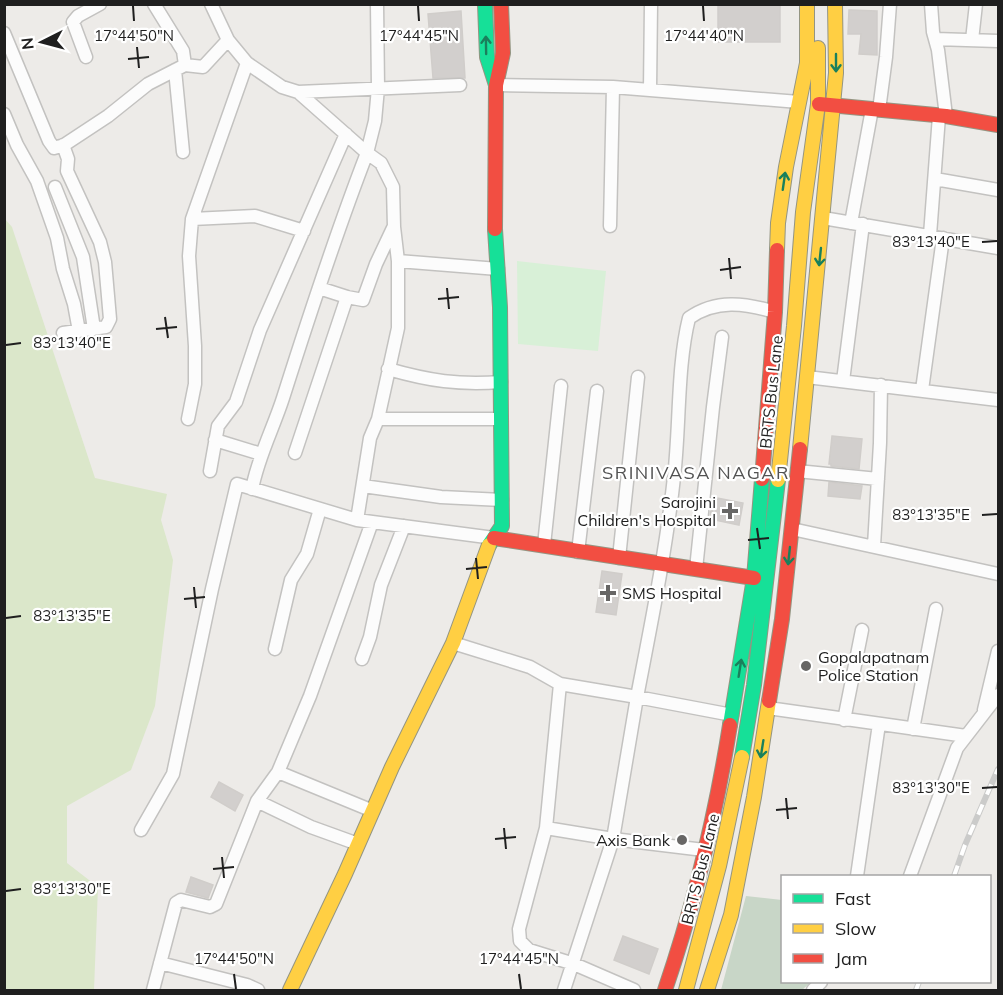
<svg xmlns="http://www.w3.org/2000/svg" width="1003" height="995" viewBox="0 0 1003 995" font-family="Mulish,sans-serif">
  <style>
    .grass { fill: #dbe7ca }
    .cemetery { fill: #c8d6c7 }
    .park { fill: #d8f0d7 }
    .building { fill: #d2cfcd; stroke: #d0cdca; stroke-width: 1.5 }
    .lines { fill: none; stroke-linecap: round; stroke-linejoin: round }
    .street-casing { stroke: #c3c2c0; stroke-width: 15 }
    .fast-casing { stroke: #949582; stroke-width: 16 }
    .slow-casing { stroke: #949582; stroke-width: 16 }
    .jam-casing { stroke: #949582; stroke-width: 16 }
    .street { stroke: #fcfcfc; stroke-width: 12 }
    .fast { stroke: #16e098; stroke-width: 14 }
    .slow { stroke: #ffcf43; stroke-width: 14 }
    .jam { stroke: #f24e42; stroke-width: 14 }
    .rail-casing { stroke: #cbcbca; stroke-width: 6 }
    .rail { stroke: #fff; stroke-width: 4; stroke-dasharray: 11; stroke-linecap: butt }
    .oneway { stroke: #1a805c }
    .ticks { fill: none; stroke: #1f1f1f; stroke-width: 2 }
    .poi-dot { fill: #676665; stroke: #fff; stroke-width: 2 }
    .labels { text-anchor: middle; stroke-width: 4.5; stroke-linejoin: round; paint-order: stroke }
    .street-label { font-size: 16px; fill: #1f1f1f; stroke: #fff }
    .poi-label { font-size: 16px; fill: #1f1f1f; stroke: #fff; text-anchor: end }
    .neighbourhood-label { font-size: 18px; letter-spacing: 1.5px; fill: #525252; stroke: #fff }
    .ticks-label { font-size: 15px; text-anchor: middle; fill: #1f1f1f; stroke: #fff; stroke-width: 4.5; stroke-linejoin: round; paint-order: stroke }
  </style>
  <rect width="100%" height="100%" fill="#edebe8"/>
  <path class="grass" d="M4 218 12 227 95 478 167 494 161 520 173 560 155 706 131 770 67 806V863L98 887 94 990H5Z"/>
  <path class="cemetery" d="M746 896 782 900V982H811L802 990H721Z"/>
  <path class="park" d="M517 261 606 271 598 351 518 344Z"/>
  <path class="building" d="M718 4H780V42H718Z
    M849 10 877 11V55L859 54 861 34H848Z
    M461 11 465 78H433L428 14Z
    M832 436 862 439 859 469 831 466V464H829Z
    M829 482 862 486 860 499 828 496Z
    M712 497 743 503 739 525 710 519Z
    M602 571 622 574 616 615 596 612Z
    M219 782 243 795 235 811 211 797Z
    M191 877 213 885 208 898 186 892Z
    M623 936 658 949 649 974 614 960Z"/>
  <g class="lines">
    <defs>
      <path id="street" d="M154 4 183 51 185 65
        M211 4 228 40 247 63 282 87 298 92 367 153C336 233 309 316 283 398 273 429 258 457 252 489
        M931 4 933 32 938 50 946 116
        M4 33 49 141 54 148 64 145 108 116 148 84 185 65 203 67 228 40
        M935 39 998 41
        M972 40 976 4
        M86 57 73 22 78 16 100 4
        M175 70 183 152
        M496 85 613 87 799 102
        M650 90 651 4
        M298 92 460 85
        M879 110 886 57 890 4
        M4 114 17 145 37 181 57 238 63 269 74 304 79 331
        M935 179 998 190
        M55 187 83 257 94 329
        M823 218 998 248
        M192 219 255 216 304 231
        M851 223 872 109
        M610 226 613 87
        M930 235 939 116
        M398 261 498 269
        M319 288 347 297
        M63 333 106 327 110 319 105 262 100 242 67 171 68 159 63 145
        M388 369C430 381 458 385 501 382
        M807 377 998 400
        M843 381 863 224
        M922 390 943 238
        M188 419 195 384V346L189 256 192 219 247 63
        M378 419H501
        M215 440 261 454
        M295 453 347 297 363 300 376 264 393 228
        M210 471 218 426 236 402 260 330 346 134
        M797 471 878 479
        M363 486 441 497 502 500
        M357 520 370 438 378 419 398 328V261L394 227 393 187 381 163 367 153 375 121 378 88 377 4
        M792 529 998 574
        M544 545 561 386
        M874 546 880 443 881 385
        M578 552 597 391
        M619 558 638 377
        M696 569 713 407 722 337
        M453 643 530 667 560 684 546 828 519 929 520 941 529 950 574 964 634 990
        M275 649 291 580 307 554 320 509
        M362 659 370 637 381 585 404 526
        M560 684 637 697C651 624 666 551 674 477 680 427 677 366 689 318 716 299 745 303 775 312
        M768 708 966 736
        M984 710 998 651
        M844 720 862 630
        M913 729 936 609
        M278 772 373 811
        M257 801 311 827 358 844
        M546 828 613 839 704 850
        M141 830 173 774 212 589 237 484 357 520 494 538
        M857 876 879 724
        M910 876 957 748 998 695
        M160 963 247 985 258 990
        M153 990 176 903 181 900 210 907 216 904 257 801 278 772 310 696 372 522
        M564 990 613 839 637 697 732 715
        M813 990 821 982"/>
      <path id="fast" d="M485 4 487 57 496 85
        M489 545 502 526 500 307 495 229
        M730 725 754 578 762 479
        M742 757 754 685 778 480"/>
      <path id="slow" d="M777 250 778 223 786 167 807 63V4
        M800 449 836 73 835 4
        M778 480 794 326 803 212 818 104V48
        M290 990 345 874 392 767 453 643 489 545
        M686 990 719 866 742 757
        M707 990 731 915 754 797 769 701"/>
      <path id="jam" d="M819 104 946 116 998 125
        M495 229 496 85 503 53 501 4
        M762 479 775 312 777 250
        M494 538 754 578
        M769 701 782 619 800 449
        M665 990C694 905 716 813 730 725"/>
    </defs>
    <use href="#street" class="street-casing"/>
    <use href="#fast" class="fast-casing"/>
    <use href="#slow" class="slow-casing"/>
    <use href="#jam" class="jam-casing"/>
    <use href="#street" class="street"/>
    <use href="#fast" class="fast"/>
    <use href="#slow" class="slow"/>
    <use href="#jam" class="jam"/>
    <defs>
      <path id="rail" d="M954 876 965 845 998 769
        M916 990 919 982"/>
    </defs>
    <use href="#rail" class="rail-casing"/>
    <use href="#rail" class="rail"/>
  </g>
  <defs><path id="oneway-shaft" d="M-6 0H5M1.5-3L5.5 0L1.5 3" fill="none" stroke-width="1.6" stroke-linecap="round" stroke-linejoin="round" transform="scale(1.5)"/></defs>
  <g class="oneway">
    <use href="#oneway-shaft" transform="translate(486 45) rotate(-91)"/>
    <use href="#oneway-shaft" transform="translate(836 63) rotate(90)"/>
    <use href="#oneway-shaft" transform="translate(784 181) rotate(-82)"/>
    <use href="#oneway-shaft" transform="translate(820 257) rotate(96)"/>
    <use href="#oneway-shaft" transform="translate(789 556) rotate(96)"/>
    <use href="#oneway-shaft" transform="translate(740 668) rotate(-81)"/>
    <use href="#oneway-shaft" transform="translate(762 749) rotate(99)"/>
  </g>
  <path class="ticks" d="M133 6 134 21M418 6 419 21M703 6 704 21M137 47 139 68M128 59 149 57M982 242 997 241M729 258 731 279M720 270 741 267M447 288 449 309M438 299 459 297M165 317 168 338M156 329 177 327M6 345 21 343M982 515 997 514M757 528 760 549M748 540 769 538M476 558 478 579M466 569 487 567M194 587 196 608M184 599 205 597M6 618 21 616M982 788 997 787M786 798 788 819M776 810 797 808M504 828 506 849M495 839 516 837M222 857 224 878M213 869 234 867M6 891 21 889M234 974 236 989M519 974 521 989"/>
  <g class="poi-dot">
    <path d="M727 502h6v6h6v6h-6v6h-6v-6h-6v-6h6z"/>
    <path d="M605 584h6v6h6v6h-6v6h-6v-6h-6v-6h6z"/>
    <circle cx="806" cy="666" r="6"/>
    <circle cx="682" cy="840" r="6"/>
  </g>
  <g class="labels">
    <g class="street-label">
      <text transform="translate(771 392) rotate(-84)" y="6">BRTS Bus Lane</text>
      <text transform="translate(700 869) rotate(-76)" y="6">BRTS Bus Lane</text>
    </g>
    <g class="poi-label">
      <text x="716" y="508">Sarojini<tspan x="716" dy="18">Children's Hospital</tspan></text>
      <text x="622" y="599" text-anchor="start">SMS Hospital</text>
      <text x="818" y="663" text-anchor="start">Gopalapatnam<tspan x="818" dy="18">Police Station</tspan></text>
      <text x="670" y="846">Axis Bank</text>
    </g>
    <g class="neighbourhood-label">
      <text x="696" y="479">SRINIVASA NAGAR</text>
    </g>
  </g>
  <g class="ticks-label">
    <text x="134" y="41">17°44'50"N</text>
    <text x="419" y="41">17°44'45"N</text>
    <text x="704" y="41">17°44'40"N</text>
    <text x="931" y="247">83°13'40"E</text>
    <text x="72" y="348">83°13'40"E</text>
    <text x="931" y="520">83°13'35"E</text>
    <text x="72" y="621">83°13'35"E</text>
    <text x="931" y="793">83°13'30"E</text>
    <text x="72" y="894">83°13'30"E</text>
    <text x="234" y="964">17°44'50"N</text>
    <text x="519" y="964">17°44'45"N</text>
  </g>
  <rect width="1003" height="995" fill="none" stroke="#1f1f1f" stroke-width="12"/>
  <rect x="781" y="875" width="210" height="108" fill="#ffffff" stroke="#a5a5a5" stroke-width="1.5"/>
  <rect x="793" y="894" width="30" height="9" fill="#16e098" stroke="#a5a5a5" stroke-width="1.5"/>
  <text x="835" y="905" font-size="18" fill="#1f1f1f">Fast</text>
  <rect x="793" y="924" width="30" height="9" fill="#ffcf43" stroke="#a5a5a5" stroke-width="1.5"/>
  <text x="835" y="935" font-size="18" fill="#1f1f1f">Slow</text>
  <rect x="793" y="954" width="30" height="9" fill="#f24e42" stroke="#a5a5a5" stroke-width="1.5"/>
  <text x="835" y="965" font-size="18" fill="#1f1f1f">Jam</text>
  <g transform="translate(42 42) rotate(264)" stroke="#ffffff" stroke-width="4.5" paint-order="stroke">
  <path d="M0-4.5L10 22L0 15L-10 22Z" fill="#1f1f1f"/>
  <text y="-9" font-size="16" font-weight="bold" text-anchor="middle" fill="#1f1f1f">N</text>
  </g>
</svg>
